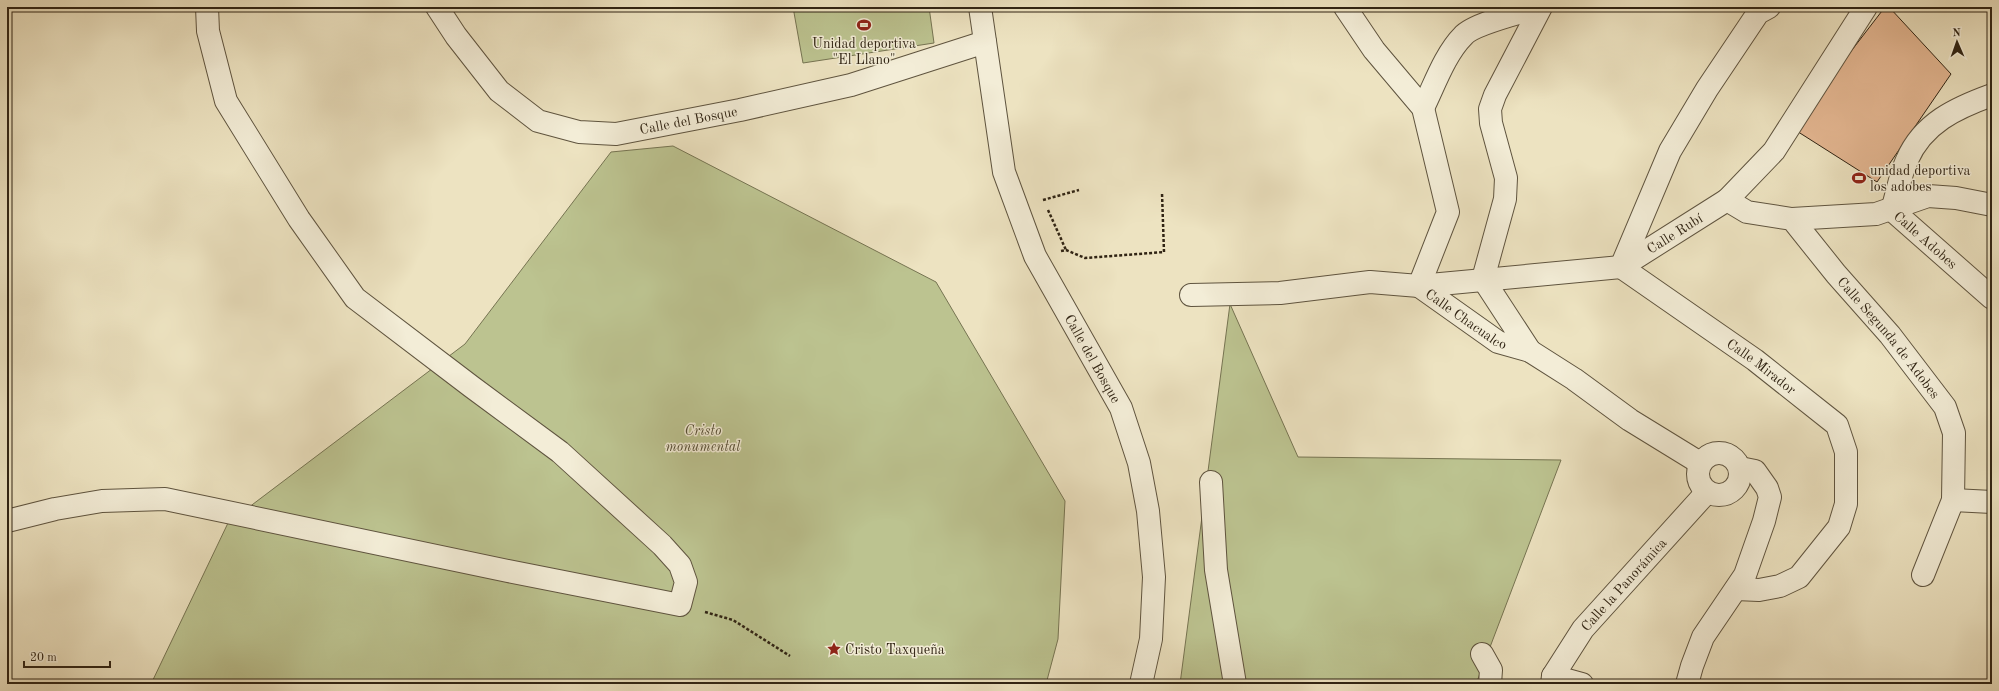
<svg xmlns="http://www.w3.org/2000/svg" width="1999" height="691" viewBox="0 0 1999 691" font-family="'Old Standard TT',serif">
  <style>
    .green { fill: #bcc390; stroke: #767452 }
    .building { fill: #e4b792; stroke: #302414 }
    .lines { fill: none; stroke-linecap: round; stroke-linejoin: round }
    .minor-casing { stroke: #5f543f; stroke-width: 24 }
    .tertiary-casing { stroke: #5f543f; stroke-width: 24 }
    .path { stroke: #302414; stroke-width: 2.5; stroke-dasharray: 3 2; stroke-linecap: butt }
    .minor { stroke: #f3edd7; stroke-width: 22 }
    .tertiary { stroke: #f3edd7; stroke-width: 22 }
    .labels { text-anchor: middle; stroke-width: 3; stroke-linejoin: round; paint-order: stroke }
    .poi-label { font-size: 14px; fill: #302414; stroke: #f3edd7; text-anchor: start }
    .street-label { font-size: 14px; fill: #302414; stroke: #f3edd7 }
    .park-label { font-size: 14px; font-style: italic; fill: #534c33; stroke: #f3edd7 }
  </style>
  <rect width="100%" height="100%" fill="#ede3c1"/>
  <filter id="stains"><feTurbulence type="fractalNoise" baseFrequency=".005" numOctaves="4"/><feColorMatrix values="0 0 0 0 .2 0 0 0 0 .09 0 0 0 0 .02 0 0 0 .5 -.17"/></filter>
  <radialGradient id="worn" r=".72"><stop offset=".6" stop-color="#630" stop-opacity="0"/><stop offset="1" stop-color="#630" stop-opacity=".3"/></radialGradient>
  <path class="green" d="M793 7H929L934 43 803 63Z
    M673 146 936 282 1065 501 1058 639 1046 684H151L228 523 465 344 611 152Z
    M1230 304 1298 457 1561 460 1476 684H1180Z"/>
  <path class="building" d="M1885 7H1889L1951 74 1877 182 1792 128Z"/>
  <g class="lines">
    <defs>
      <g id="minor">
        <path id="s1" d="M437 7 456 36 499 91 538 121 579 132 616 134 740 110 851 85 985 42"/>
        <path id="s2" d="M1345 7 1374 50 1423 108 1448 212 1419 286 1498 342 1530 351 1574 379 1630 420 1700 463"/>
        <path d="M1423 108C1434 86 1445 54 1463 36 1473 24 1523 12 1540 7"/>
        <path id="s3" d="M1727 200 1747 212 1792 219 1836 274 1890 335 1945 407 1954 433 1953 500 1923 575"/>
        <path d="M1892 210C1897 194 1900 175 1907 160 1923 123 1956 108 1992 95"/>
        <path id="s4" d="M1892 210 1992 298"/>
        <path d="M1792 219 1876 214 1928 196 1956 198 1992 205"/>
        <path id="s5" d="M1621 267 1755 360 1837 425 1846 452V504L1839 527 1799 577 1780 586 1759 590 1736 589"/>
        <path d="M1621 267 1670 151 1707 89 1758 13 1769 7"/>
        <path id="s6" d="M1191 295 1280 293 1370 282 1419 286 1621 267 1727 200 1774 151 1866 7"/>
        <path d="M1530 351 1483 279 1505 199 1506 178 1491 123 1490 109 1495 95 1541 7"/>
        <circle cx="1719" cy="474" r="21"/>
        <path d="M1211 482 1216 570 1235 684"/>
        <path d="M1953 500 1992 502"/>
        <path d="M7 521 55 509 102 501 165 499 508 571 680 605 686 582 680 565 662 545 560 452 472 387 355 298 299 219 226 101 208 31 207 7"/>
        <path d="M1482 654 1491 670 1490 684"/>
        <path d="M1553 676 1582 684"/>
        <path id="s7" d="M1552 684 1553 676 1583 629 1707 492"/>
        <path d="M1687 684 1692 666 1703 637 1745 575 1764 521 1770 497 1767 488 1755 471 1740 468"/>
      </g>
      <g id="tertiary">
        <path id="s8" d="M980 7 1004 172 1035 256 1121 408 1139 463 1148 511 1154 577 1151 639 1141 684"/>
      </g>
    </defs>
    <use href="#minor" class="minor-casing"/>
    <use href="#tertiary" class="tertiary-casing"/>
    <path class="path" d="M1043 200 1079 190
      M1048 210 1066 250
      M1061 251 1066 250 1085 258 1164 252 1162 193
      M705 612 733 620 790 656"/>
    <use href="#minor" class="minor"/>
    <use href="#tertiary" class="tertiary"/>
  </g>
  <defs>
    <symbol id="stadium-bare" viewBox="-9 -9 18 18"><path d="M0-5a6.5 5 0 1 0 0 10a6.5 5 0 1 0 0-10ZM-3.5-1.8h7v3.6h-7Z" fill="#8f2418" stroke="#f3edd7" stroke-width="2.5" paint-order="stroke"/></symbol>
    <symbol id="sight-bare" viewBox="-9 -9 18 18"><path d="M0-6L1.8-2.2L6-1.7L2.9 1.2L3.7 5.4L0 3.3L-3.7 5.4L-2.9 1.2L-6-1.7L-1.8-2.2Z" fill="#8f2418" stroke="#f3edd7" stroke-width="2.5" paint-order="stroke"/></symbol>
  </defs>
  <g fill-rule="evenodd">
    <use href="#stadium-bare" x="854" y="15" width="20" height="20"/>
    <use href="#stadium-bare" x="1849" y="168" width="20" height="20"/>
    <use href="#sight-bare" x="824" y="639" width="20" height="20"/>
  </g>
  <g class="labels">
    <g class="poi-label">
      <text x="864" y="48" text-anchor="middle">Unidad deportiva<tspan x="864" dy="16">"El Llano"</tspan></text>
      <text x="1870" y="175">unidad deportiva<tspan x="1870" dy="16">los adobes</tspan></text>
      <text x="845" y="654">Cristo Taxqueña</text>
    </g>
    <g class="street-label">
      <text dy="5" stroke="none"><textPath href="#s1" startOffset="307">Calle del Bosque</textPath></text>
      <text dy="5" stroke="none"><textPath href="#s6" startOffset="495">Calle Rubí</textPath></text>
      <text dy="5" stroke="none"><textPath href="#s4" startOffset="45">Calle Adobes</textPath></text>
      <text dy="5" stroke="none"><textPath href="#s2" startOffset="372">Calle Chacualco</textPath></text>
      <text dy="5" stroke="none"><textPath href="#s3" startOffset="222">Calle Segunda de Adobes</textPath></text>
      <text dy="5" stroke="none"><textPath href="#s8" startOffset="374">Calle del Bosque</textPath></text>
      <text dy="5" stroke="none"><textPath href="#s5" startOffset="172">Calle Mirador</textPath></text>
      <text dy="5" stroke="none"><textPath href="#s7" startOffset="124">Calle la Panorámica</textPath></text>
    </g>
    <g class="park-label">
      <text x="703" y="435">Cristo<tspan x="703" dy="16">monumental</tspan></text>
    </g>
  </g>
  <rect width="1999" height="691" fill="none" stroke="#ede3c1" stroke-width="24"/>
  <rect x="8" y="8" width="1983" height="675" fill="none" stroke="#302414" stroke-width="2"/>
  <rect x="12" y="12" width="1975" height="667" fill="none" stroke="#302414"/>
  <g transform="translate(1957 42) rotate(358)" stroke="#f3edd7" stroke-width="3" paint-order="stroke">
  <path d="M0-3L7 15L0 10L-7 15Z" fill="#302414"/>
  <text y="-6" font-size="11" font-weight="bold" text-anchor="middle" fill="#302414">N</text>
  </g>
  <path d="M24 661v6h86v-6" fill="none" stroke="#302414" stroke-width="2"/>
  <text x="30" y="661" font-size="12" fill="#302414" stroke="#f3edd7" stroke-width="3" paint-order="stroke">20 m</text>
  <rect width="100%" height="100%" filter="url(#stains)"/>
  <rect width="100%" height="100%" fill="url(#worn)"/>
</svg>
